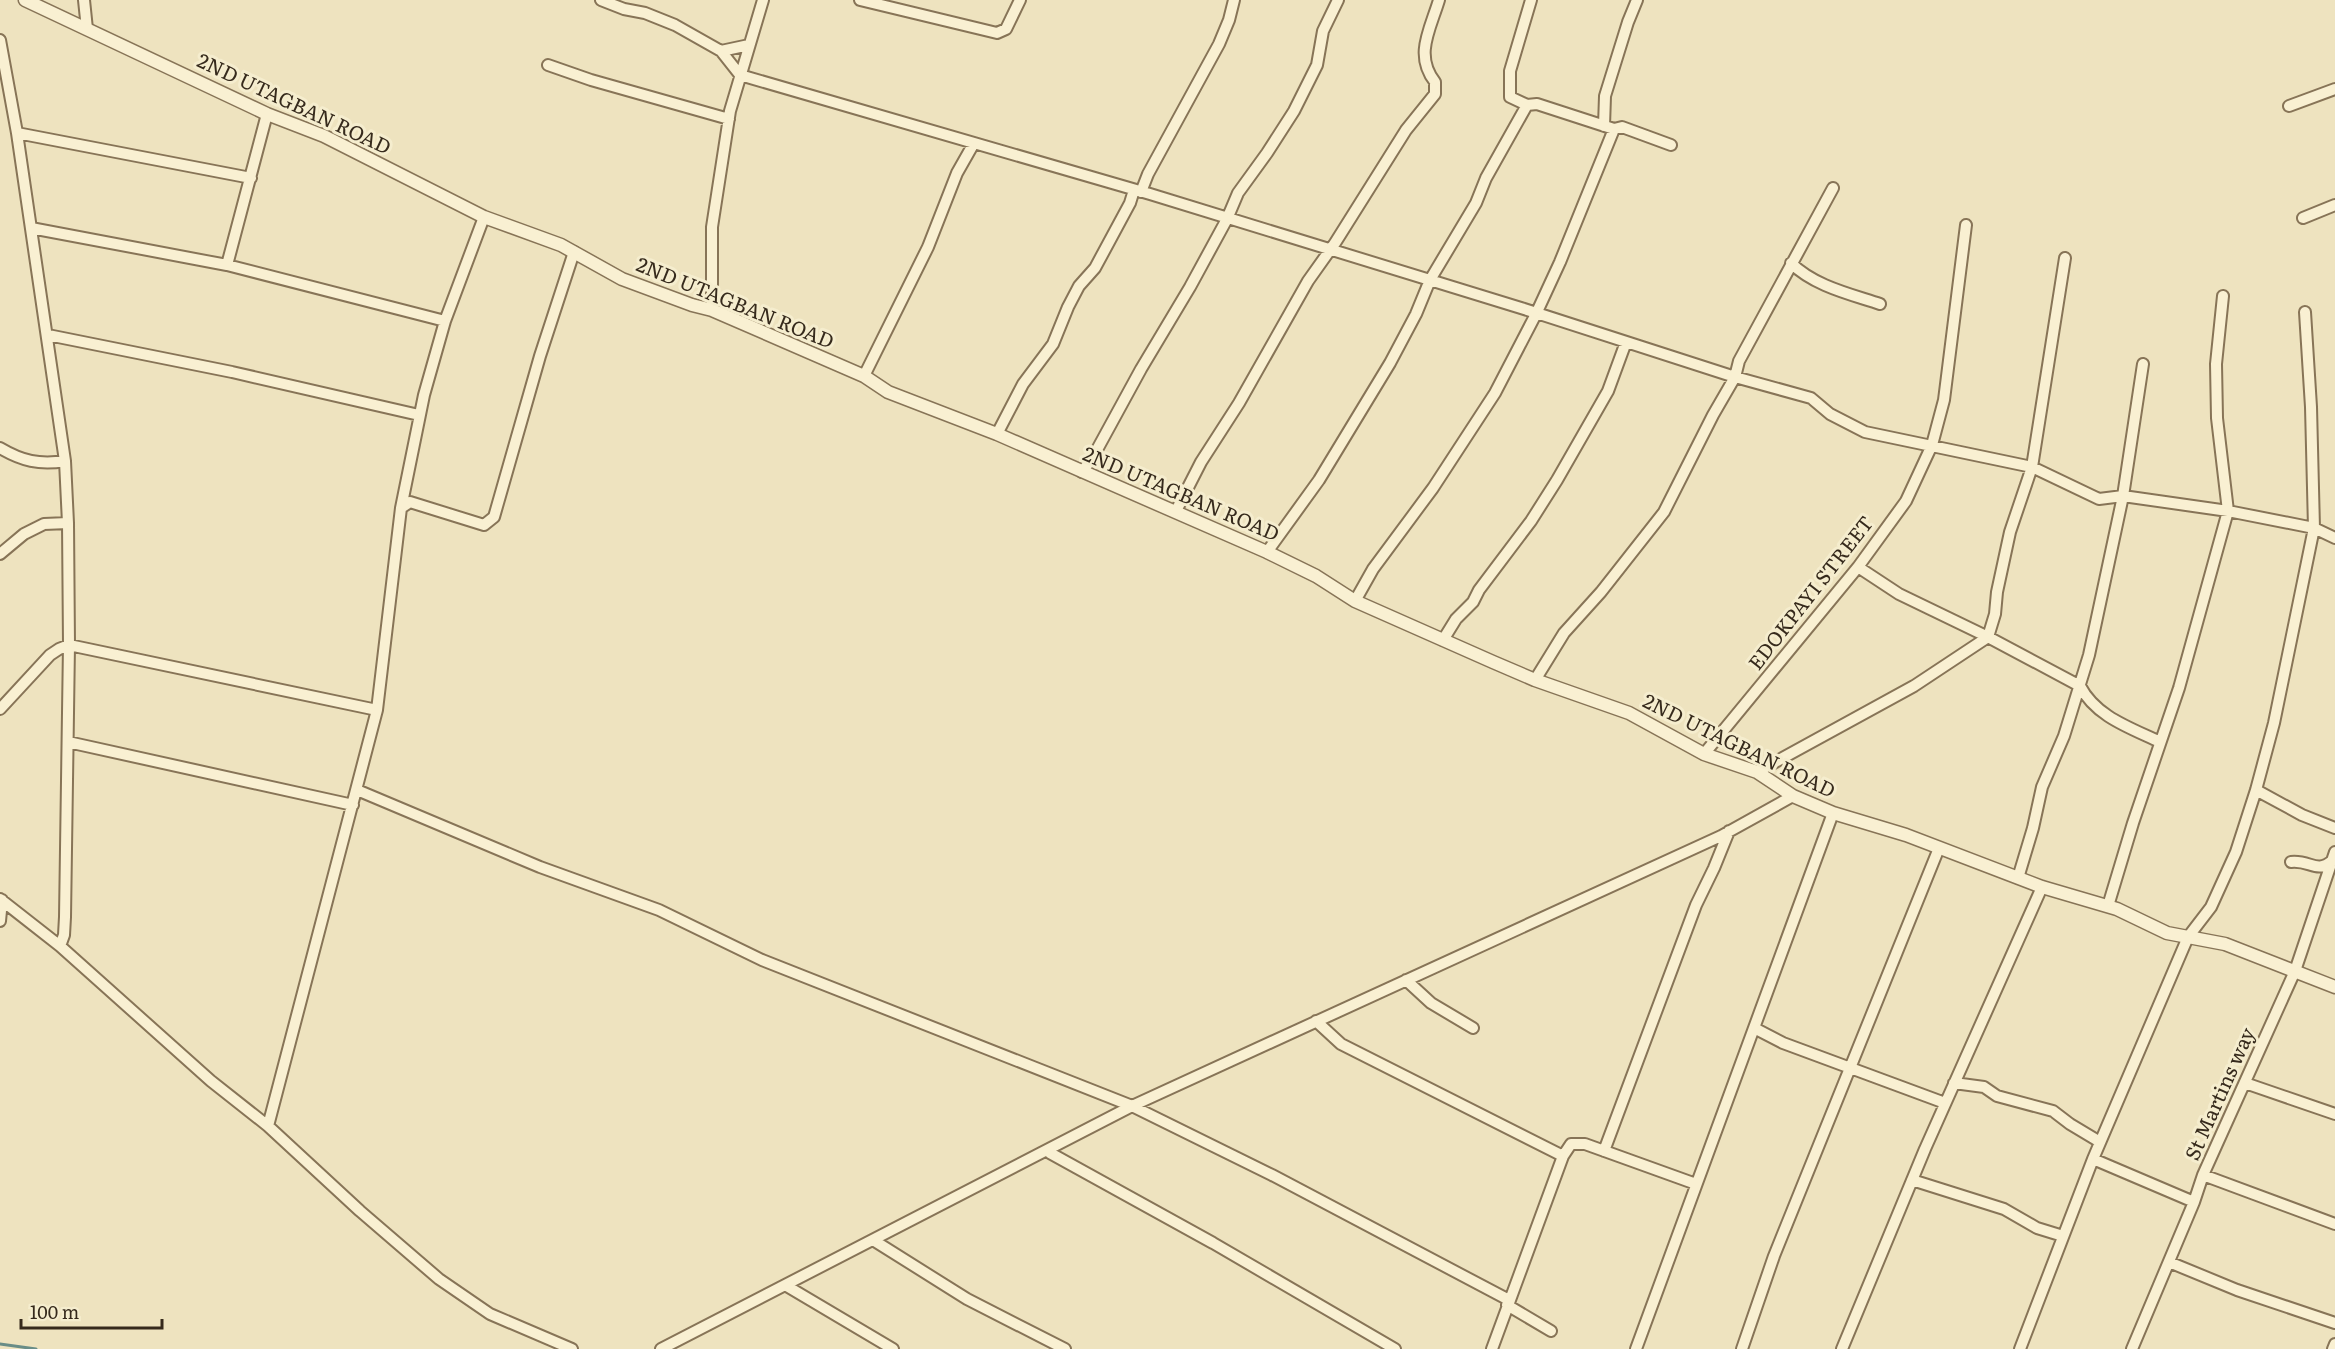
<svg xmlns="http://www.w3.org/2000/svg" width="2335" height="1349" viewBox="0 0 2335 1349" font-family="Literata,serif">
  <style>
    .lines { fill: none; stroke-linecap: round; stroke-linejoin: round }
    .stream { stroke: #698d87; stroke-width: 3 }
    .minor-casing { stroke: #877457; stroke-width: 14 }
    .tertiary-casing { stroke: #877457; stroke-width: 15 }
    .minor { stroke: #f9f0d2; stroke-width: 10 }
    .tertiary { stroke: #f9f0d2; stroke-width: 12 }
    .labels { text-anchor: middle; stroke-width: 6; stroke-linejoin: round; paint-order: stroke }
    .street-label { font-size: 20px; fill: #362a1c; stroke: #f5edce }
  </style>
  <rect width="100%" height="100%" fill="#eee3bf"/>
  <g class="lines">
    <path class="stream" d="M0 1344 36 1349"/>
    <defs>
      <path id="minor" d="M84 0 87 29
        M601 0 624 9 645 13 675 25 721 51 740 75
        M860 0 997 33 1006 29 1020 0
        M1531 0 1510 71V97L1527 105 1537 104 1614 129 1622 127 1671 145
        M0 40 17 133 65 461 68 523 69 645 65 917 64 935 60 946
        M721 51 749 45
        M548 65 591 80 729 119
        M740 75 1150 194 1521 308 1735 377 1811 398 1830 414 1865 432 2032 467 2099 499 2123 496 2228 511 2314 528 2335 538
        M2289 106 2335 89
        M1604 126 1605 96 1628 22 1637 0
        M17 133 251 178
        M1141 192 1148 174 1219 44 1229 20 1234 0
        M2303 218 2335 205
        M31 228 227 265 267 114
        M1791 263C1814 286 1850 294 1880 304
        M227 265 445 321
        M712 310V227L730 111 763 0
        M48 335 232 372 419 415
        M864 376 928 247 957 173 974 143
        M997 434 1023 384 1053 344 1068 307 1079 286 1095 268 1130 203 1134 190
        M0 448C22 461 39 465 65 461
        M1082 472 1093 457 1141 369 1190 287 1227 219 1238 193 1267 153 1294 111 1317 65 1323 31 1338 0
        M401 508 410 502 484 525 494 517 540 356 574 252
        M1176 511 1201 462 1239 403 1308 281 1335 243 1406 130 1435 94V82C1414 55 1430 30 1439 0
        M1267 552 1319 480 1390 363 1416 314 1430 280 1476 203 1486 178 1527 105
        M0 554 24 534 44 524 68 523
        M1858 567 1899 594 1988 637 2080 686C2096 717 2131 728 2160 742
        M1355 601 1373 569 1433 488 1495 393 1536 314 1560 262 1614 129
        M1443 640 1456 619 1473 602 1479 590 1531 521 1557 480 1608 391 1626 342
        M1535 680 1564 633 1601 592 1664 512 1713 415 1735 377 1739 361 1833 188
        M0 709 50 655 59 649 69 645 377 710
        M68 742 353 805
        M1704 754 1858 567 1906 501 1932 445 1944 400 1966 225
        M1757 772 1914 686 1988 637 1995 614 1997 592 2010 532 2032 467 2065 258
        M357 790 540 867 659 910 762 960 1132 1106 1272 1175 1509 1300
        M2256 790 2302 815 2335 828
        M2291 862C2311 860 2316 874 2332 861
        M2018 878 2033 828 2042 787 2064 736 2089 655 2123 496 2143 364
        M0 899 60 946 211 1081 268 1126 360 1211 439 1279 490 1314 572 1349
        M2108 906 2133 823 2179 688 2228 511 2217 418 2216 364 2223 296
        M0 921 2 900
        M1406 980 1431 1003 1473 1028
        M1316 1021 1341 1044 1563 1156
        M1756 1029 1783 1043 1945 1103
        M1954 1083 1984 1087 1997 1096 2053 1111 2070 1124 2100 1142
        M2245 1083 2335 1114
        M268 1126 377 710 401 508 424 395 445 321 484 217
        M1604 1151 1696 905 1714 868 1729 831
        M1050 1153 1213 1243 1395 1349
        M2093 1159 2194 1202
        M2203 1175 2335 1224
        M1912 1180 2004 1209 2037 1228 2063 1236
        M873 1240 967 1299 1065 1349
        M2169 1262 2237 1290 2335 1323
        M785 1285 893 1349
        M1507 1305 1551 1331
        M661 1349 1132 1106 1721 836 1793 796
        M1492 1349 1563 1156 1571 1144H1585L1696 1184
        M1636 1349 1833 813
        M1742 1349 1774 1256 1939 848
        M1842 1349 1925 1149 2042 887
        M2020 1349 2093 1159 2188 937 2211 907 2236 852 2256 790 2274 723 2314 528 2311 407 2305 312
        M2132 1349 2194 1202 2203 1175 2295 971 2335 852
        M2333 1349 2335 1344"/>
      <path id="tertiary" d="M25 0 267 114 324 136 484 217 561 245 622 279 692 305 712 310 864 376 888 392 997 434 1267 552 1316 576 1355 601 1493 662 1535 680 1629 713 1704 754 1757 772 1793 796 1833 813 1906 835 2042 887 2117 909 2167 933 2225 944 2335 987"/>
    </defs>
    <use href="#minor" class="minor-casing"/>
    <use href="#tertiary" class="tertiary-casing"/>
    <use href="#minor" class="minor"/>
    <use href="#tertiary" class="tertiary"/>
  </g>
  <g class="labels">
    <g class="street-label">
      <text transform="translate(294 104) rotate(25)" y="7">2ND UTAGBAN ROAD</text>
      <text transform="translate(735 303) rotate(22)" y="7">2ND UTAGBAN ROAD</text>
      <text transform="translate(1181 494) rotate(23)" y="7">2ND UTAGBAN ROAD</text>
      <text transform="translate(1811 593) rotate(-52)" y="7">EDOKPAYI STREET</text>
      <text transform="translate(1739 746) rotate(26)" y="7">2ND UTAGBAN ROAD</text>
      <text transform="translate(2220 1094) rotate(-66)" y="7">St Martins way</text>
    </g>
  </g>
  <path d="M21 1319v9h141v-9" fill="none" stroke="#362a1c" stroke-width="3"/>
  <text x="30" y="1319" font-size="18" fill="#362a1c" stroke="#f5edce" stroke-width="4.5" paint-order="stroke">100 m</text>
</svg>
